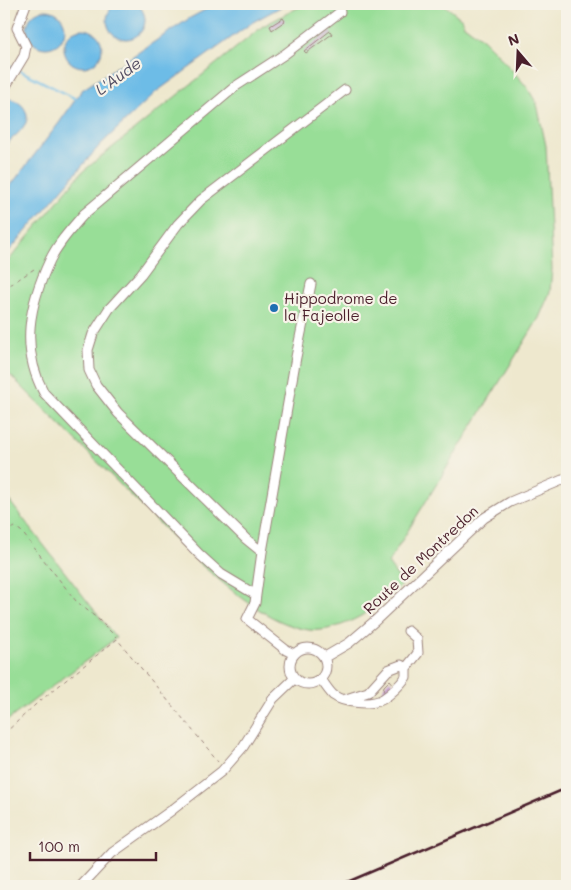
<svg xmlns="http://www.w3.org/2000/svg" width="571" height="890" viewBox="0 0 571 890" font-family="Mali,sans-serif">
  <style>
    .green { fill: #98de97; stroke: #717e61 }
    .water { fill: #6dbce7; stroke: #5c6e89 }
    .lines { fill: none; stroke-linecap: round; stroke-linejoin: round }
    .stream { stroke: #6dbce7; stroke-width: 2.5 }
    .building { fill: #c8a1d4 }
    .minor-casing { stroke: #9c847c; stroke-width: 11 }
    .path { stroke: #9c847c; stroke-width: 1; stroke-dasharray: 4 4; stroke-linecap: butt }
    .minor { stroke: #fff; stroke-width: 9 }
    .rail { stroke: #4a1f2b; stroke-width: 2.5 }
    .poi-dot { fill: #1f6fb2; stroke: #f7f3e8; stroke-width: 2 }
    .labels { text-anchor: middle; stroke-width: 4.5; stroke-linejoin: round; paint-order: stroke }
    .poi-label { font-size: 15px; fill: #4a1f2b; stroke: #f7f3e8; text-anchor: start }
    .street-label { font-size: 15px; fill: #4a1f2b; stroke: #f7f3e8 }
    .water-label { font-size: 16px; font-style: italic; fill: #544e63; stroke: #f7f3e8 }
  </style>
  <rect width="100%" height="100%" fill="#f7f3e8"/>
  <filter id="ink" filterUnits="userSpaceOnUse"><feTurbulence type="fractalNoise" baseFrequency=".02" numOctaves="2"/><feDisplacementMap in="SourceGraphic" scale="10" xChannelSelector="R" yChannelSelector="G"/><feConvolveMatrix kernelMatrix="1 2 1 2 8 2 1 2 1" color-interpolation-filters="sRGB"/></filter>
  <filter id="wash" filterUnits="userSpaceOnUse"><feTurbulence type="fractalNoise" baseFrequency=".0096" numOctaves="4" result="noise"/><feDisplacementMap in="SourceGraphic" scale="20" xChannelSelector="R" yChannelSelector="G"/><feGaussianBlur stdDeviation="1.12" result="paint"/><feColorMatrix in="noise" values="0 0 0 0 0 0 0 0 0 0 0 0 0 0 0 0 0 1.4 0 .05"/><feComposite in="paint" operator="in"/></filter>
  <g filter="url(#wash)">
    <rect width="100%" height="100%" fill="#eee8ce"/>
    <path class="green" d="M305 4H443L463 20V24L484 40 494 50 527 87 537 104 546 146 552 269 550 292 539 318 388 563 403 584C383 605 340 634 309 630 268 624 229 588 198 562L4 369V266L82 172 263 26Z
      M4 494 116 638 4 723Z"/>
    <path class="water" d="M107 20a19 19 0 1 1 38 0a19 19 0 1 1-38 0Z
      M216 4H286L253 22 156 92 100 145 4 257V194L59 123 82 90 190 18Z
      M27 29a19 19 0 1 1 38 0a19 19 0 1 1-38 0Z
      M64 48a19 19 0 1 1 38 0a19 19 0 1 1-38 0Z
      M11 99C23 102 32 115 24 126 19 134 10 140 4 146V100Z"/>
    <g class="lines">
      <path class="stream" d="M4 63 14 68
        M19 70 78 100"/>
    </g>
    <g id="blocks">
      <path class="building" d="M283 18 285 21 272 30 270 26Z
        M330 31 332 34 306 53 304 51Z
        M390 680 395 686 386 694 383 690 384 686Z"/>
    </g>
  </g>
  <g filter="url(#ink)">
    <use href="#blocks" fill-opacity="0" stroke="#9c847c" stroke-width="1"/>
    <g class="lines">
      <defs>
        <path id="minor" d="M4 89 24 56 26 46 17 28 26 4
          M262 552 246 539 118 413 96 385 89 370 88 350 93 334 109 309 141 274 178 224 201 200 345 90
          M256 595 262 552 296 357 311 284
          M290 666a18 18 0 1 1 36 0a18 18 0 1 1-36 0Z
          M294 654 286 650 247 619 255 603 256 595 221 574 199 554 44 393C20 348 29 305 50 260 58 243 72 228 84 214L236 86 285 54 340 12
          M325 657 349 643 376 620 484 518 510 502 567 478
          M406 668 418 653 417 639 408 631
          M321 679C325 685 328 690 333 695 344 703 371 706 383 699 392 693 400 685 406 677V668L401 665 388 670 368 692 346 699
          M81 886 112 853 172 810 222 771 243 747 273 699 295 678"/>
      </defs>
      <use href="#minor" class="minor-casing"/>
      <path class="path" d="M348 8 357 4
        M4 289 37 267
        M4 531 15 527 21 531 76 601 99 620 117 638
        M4 734 35 705 117 639 218 761"/>
      <use href="#minor" class="minor"/>
      <path class="rail" d="M338 886 567 788"/>
    </g>
  </g>
  <circle class="poi-dot" cx="274" cy="308" r="5"/>
  <g class="labels">
    <g class="poi-label">
      <text x="284" y="304">Hippodrome de<tspan x="284" dy="17">la Fajeolle</tspan></text>
    </g>
    <g class="street-label">
      <text transform="translate(421 560) rotate(-43)" y="5">Route de Montredon</text>
    </g>
    <g class="water-label">
      <text transform="translate(118 76) rotate(-36)" y="6">L'Aude</text>
    </g>
  </g>
  <rect width="571" height="890" fill="none" stroke="#f7f3e8" stroke-width="20"/>
  <g transform="translate(518 52) rotate(341)" stroke="#f7f3e8" stroke-width="4" paint-order="stroke">
  <path d="M0-4L9 19L0 12L-9 19Z" fill="#4a1f2b"/>
  <text y="-8" font-size="14" font-weight="bold" text-anchor="middle" fill="#4a1f2b">N</text>
  </g>
  <path d="M30 852v8h126v-8" fill="none" stroke="#4a1f2b" stroke-width="2.5"/>
  <text x="38" y="852" font-size="15" fill="#4a1f2b" stroke="#f7f3e8" stroke-width="4" paint-order="stroke">100 m</text>
</svg>
